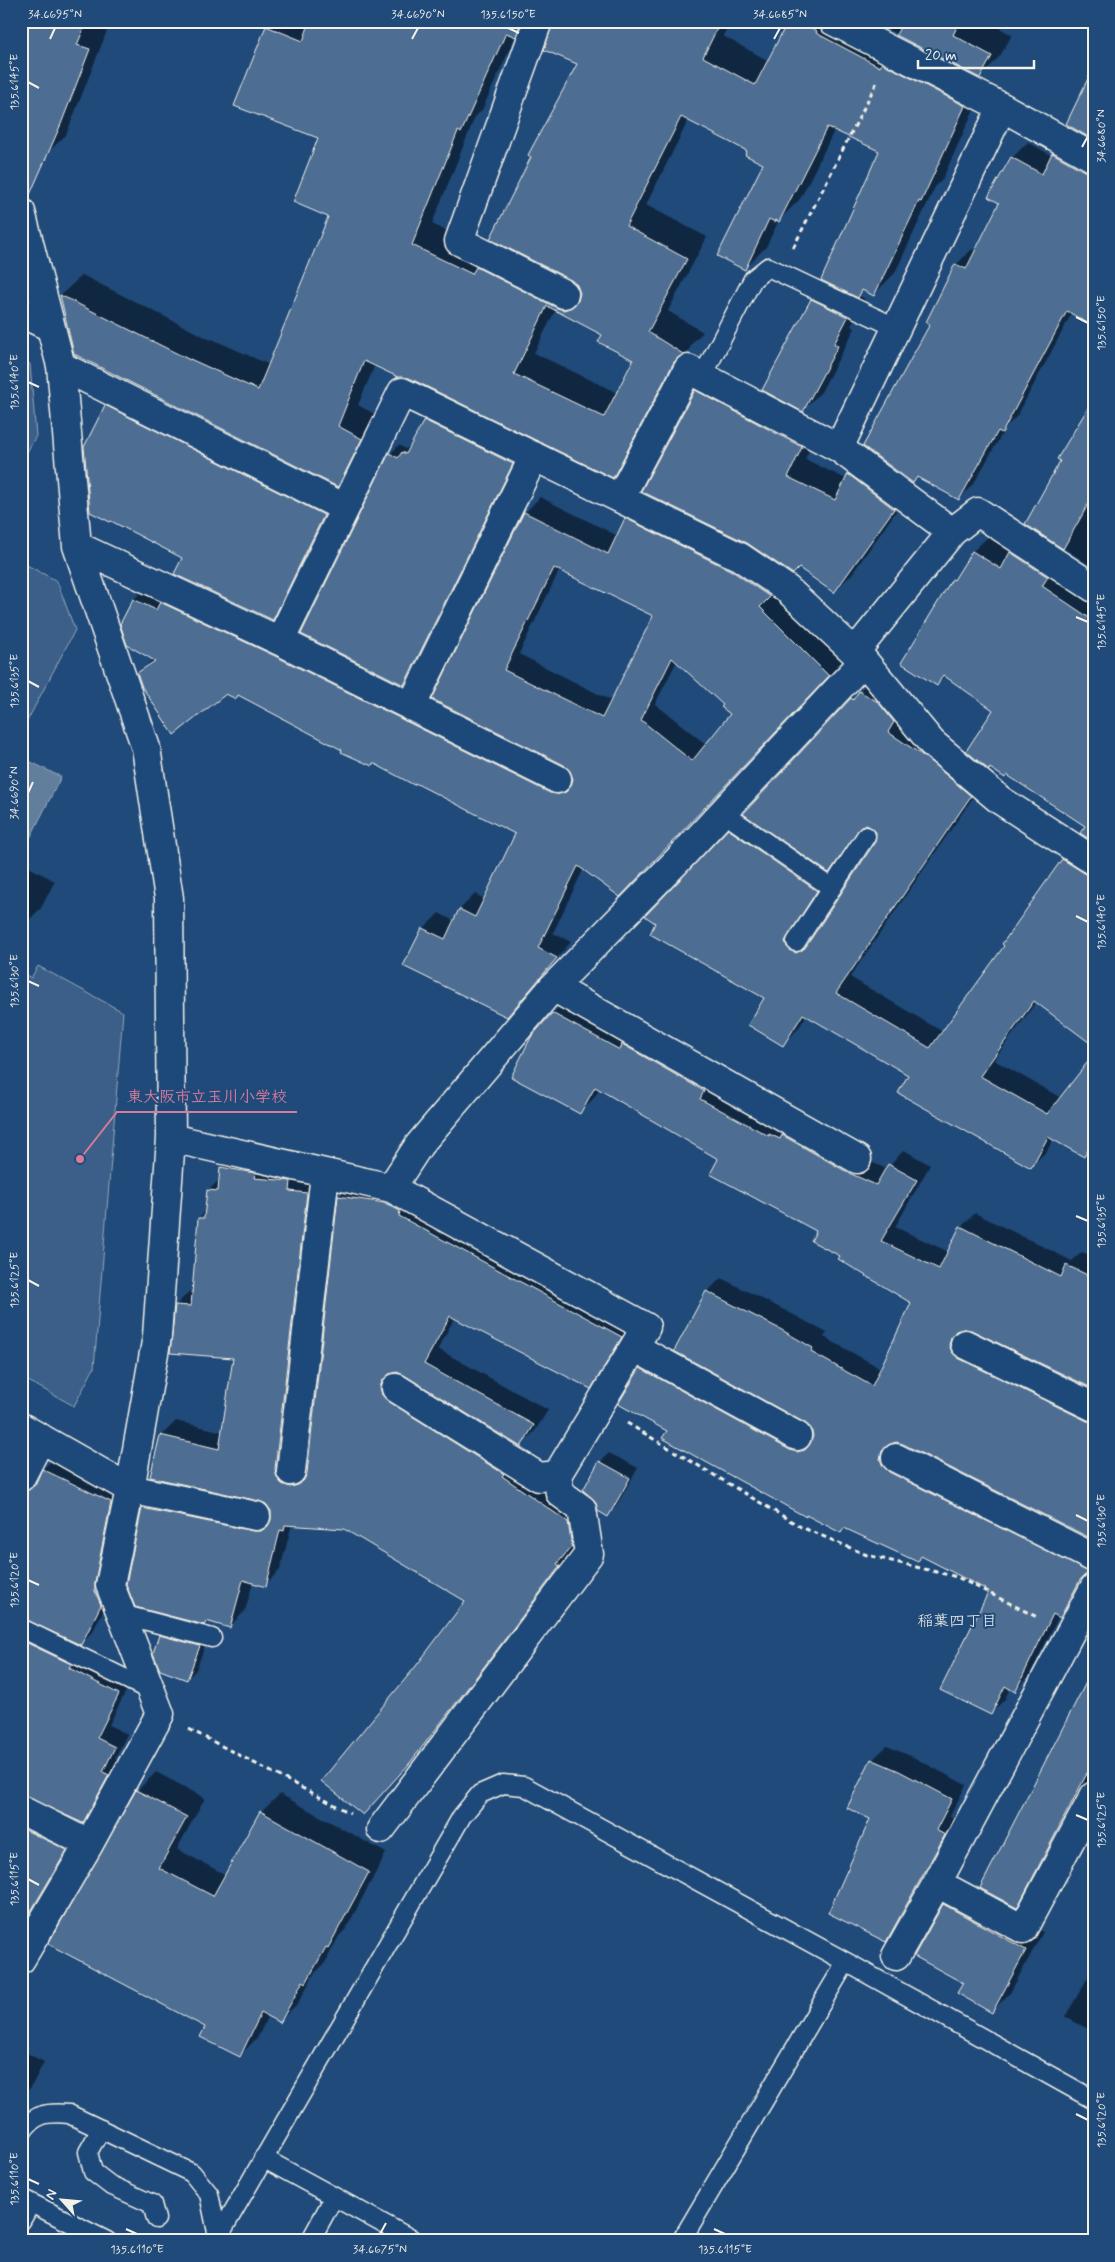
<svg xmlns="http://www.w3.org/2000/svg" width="1115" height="2262" viewBox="0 0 1115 2262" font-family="Mynerve,'Klee One',sans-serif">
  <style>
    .green { fill: #3a5f88; stroke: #97a8b8 }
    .water { fill: #627e9d; stroke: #9cacbb }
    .shadow { fill: #0007; fill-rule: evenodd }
    .building { fill: #4d6e92; stroke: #f4f1e8; fill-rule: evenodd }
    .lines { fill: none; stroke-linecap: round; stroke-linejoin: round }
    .service-casing { stroke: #f4f1e8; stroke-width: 21 }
    .minor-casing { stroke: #f4f1e8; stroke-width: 31 }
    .path { stroke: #f4f1e8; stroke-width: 3; stroke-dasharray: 5 4; stroke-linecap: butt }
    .service { stroke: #1f4a7a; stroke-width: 18 }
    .minor { stroke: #1f4a7a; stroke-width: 28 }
    .ticks { fill: none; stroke: #f4f1e8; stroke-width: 2 }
    .labels { text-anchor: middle; stroke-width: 4; stroke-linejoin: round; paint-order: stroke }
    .neighbourhood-label { font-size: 16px; fill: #f4f1e8; stroke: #1f4a7a }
    .leader { fill: none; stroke: #d87a9a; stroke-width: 2 }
    .callout-dot { fill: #d87a9a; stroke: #1f4a7a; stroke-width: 2 }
    .callout-label { font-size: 16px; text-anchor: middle; font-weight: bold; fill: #d87a9a; stroke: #1f4a7a; stroke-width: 4; stroke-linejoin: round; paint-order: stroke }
    .neatline { fill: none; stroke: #f4f1e8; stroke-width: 2 }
    .ticks-label { font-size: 12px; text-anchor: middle; fill: #f4f1e8 }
  </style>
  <rect width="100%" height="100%" fill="#1f4a7a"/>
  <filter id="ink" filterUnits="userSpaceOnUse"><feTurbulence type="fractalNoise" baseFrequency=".02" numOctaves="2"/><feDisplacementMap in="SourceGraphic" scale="10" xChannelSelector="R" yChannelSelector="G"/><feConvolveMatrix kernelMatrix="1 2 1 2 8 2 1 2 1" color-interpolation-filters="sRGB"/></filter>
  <g filter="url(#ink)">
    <path class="green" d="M21 360 30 364 36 436 21 463Z
      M21 562 57 581 75 630 24 727 21 726Z
      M38 966 123 1012 94 1368 74 1406 21 1377V972L31 978Z"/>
    <path class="water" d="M21 757 61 777 26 846 21 843Z"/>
    <path class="shadow" d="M21 21H97L95 26 107 31 66 135 47 153Z
      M273 21H530L516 35 482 110 475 117 432 224 492 252 497 247 579 288V64L554 21H730L723 36 769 61 790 21H861L985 85 942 180 936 185 895 273 874 294 864 290 858 295 865 299 851 326 855 328 821 392 803 410 812 300 829 283 881 151 835 129 800 199 779 220 766 247 745 268 764 163 749 151 689 119 646 205 707 237 668 311 703 332 693 342 634 455 613 476 409 377 375 365 358 405 382 418 359 465 338 486 75 353 61 295 82 275 211 340 212 339 270 365 330 216 320 138 267 27ZM556 309 604 335 635 359 618 393 534 353Z
      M871 21H987L1012 35 1000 56 980 77Z
      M1079 21H1094V32L1082 27 1083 24Z
      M1069 138 1094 152V326L1072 313 1017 416 1006 427 974 483 959 499 932 324 956 265 972 249 976 252 1001 203 1012 158 1028 142 1052 156Z
      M713 373 819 429 805 459 846 479 867 457 911 490 852 574 834 592 696 391Z
      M115 397 332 506 281 610 272 619 184 557 106 406Z
      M1094 400V568L1027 524Z
      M433 412 521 455 413 675 404 684 390 454 399 445 406 449 413 444 425 421Z
      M540 497 618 536 627 519 642 504 748 555 843 660 635 880 584 868 553 933 571 942 507 1015 423 929 439 913 454 921 460 909 475 894 485 899 517 834 374 762 372 765 238 694 138 674 153 659 122 624 134 599 150 584 566 778 574 780 571 770 565 764 434 699 525 513ZM560 569 655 615 612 701 519 654ZM677 661 725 705 732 714 707 745 655 704Z
      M989 536 1013 551 1094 581V842L1087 826 995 710 946 675 937 684 902 663 953 580 960 573 973 551Z
      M867 683 985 780 850 977 943 1032 1005 945 1063 860 1078 844 1094 853V1045L1037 1001 994 1060 1061 1098 1094 1056V1154L1088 1151 1084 1155 1053 1139 1047 1151 1031 1166 910 1075 807 1015 798 1029 783 1044 766 998 729 830ZM866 824 877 831 876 842 812 938 806 936 832 875 828 872 844 856Z
      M21 863 55 881 41 908 23 926Z
      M567 999 864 1159 887 1169 904 1150 930 1165 895 1227 949 1252 961 1227 975 1213 1072 1261 1082 1252 1094 1257V1388L972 1329 964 1327 963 1330 966 1338 1094 1403V1539L903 1443 895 1441 897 1453 1094 1569 1075 1602 1059 1616 1029 1676 1015 1690 1010 1688 1005 1699 991 1713V1591L922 1556 918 1560 846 1527 841 1532 669 1430 641 1369 655 1354 804 1436 812 1438V1428L707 1292 721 1278 794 1315 827 1333 824 1337 882 1369 912 1302 841 1255 817 1231 720 1159 600 1088 594 1098 580 1112 552 1014Z
      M237 1153 321 1179 297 1469 308 1472 339 1197 354 1182 635 1322 605 1372 590 1387 455 1317 438 1349 548 1410 535 1431 520 1446 405 1374 395 1372 396 1380 583 1507 586 1530 571 1548 574 1551 504 1643 423 1747 378 1799 417 1667 467 1600 344 1528 292 1524 280 1570 265 1585 253 1582 245 1611 230 1626 208 1620 205 1624 128 1584 143 1508 158 1493 272 1517V1511L268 1504 161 1436 176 1421 223 1432 234 1357 176 1305 191 1290 194 1291 199 1218 206 1211 208 1191 221 1178 222 1168Z
      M609 1453 638 1468 616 1506 608 1515 596 1500 584 1490 600 1462Z
      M58 1454 124 1489 113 1591 93 1631 80 1644 24 1616 29 1625 131 1681 109 1725 127 1734 115 1759 121 1762 95 1809 82 1822 21 1793V1473L27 1478 38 1479 45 1467Z
      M1094 1624V1633L1090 1631Z
      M169 1627 208 1637 196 1670 187 1679 160 1636Z
      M1094 1672V1772L1031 1892 1016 1906Z
      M887 1746 913 1757 966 1785 950 1816 958 1820 900 1926 886 1940 871 1819 872 1760Z
      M156 1772 205 1798 177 1849 226 1875 261 1812 280 1794 386 1853 346 1929 339 1936 325 1963 314 1974 298 2003 280 2021 268 2015 258 2037 240 2055 207 2027 50 1943 137 1791Z
      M21 1806 79 1837 33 1915 21 1927Z
      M962 1887 1043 1932 1010 1993 992 2011 964 1982 944 1905Z
      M1094 1967V2032L1065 2017Z
      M21 2050 44 2062 31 2087 21 2097Z"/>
    <path class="building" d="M21 21H87L77 45 90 49 61 124 28 199 21 197Z
      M310 21H521L516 37 506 33 461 133 458 131 412 245 472 274 476 267 557 308 564 310 572 307 578 301 580 293 577 285 571 280 490 239 531 157 528 155 577 64 544 50 553 21H721L703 57 755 85 788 21H799L817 31 816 33 880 67 882 63 965 106 921 202 919 201 874 296 862 290 858 298 821 280 879 151 827 127 779 222 776 220 775 222 769 219 745 270 717 256 763 164 745 155 747 151 681 117 626 226 687 259 648 332 683 354 674 362 613 478 409 378 398 377 364 361 338 426 362 439 338 487 74 354 60 295 190 360V359L258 390 328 217 293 202 318 138 234 106 266 26 303 41ZM547 306 602 335 598 342 633 360 604 417 514 374Z
      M903 21H960L953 35 992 56 980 78 896 35Z
      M1094 66V140L1066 124Z
      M1052 153 1086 172 1094 174V327L1067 311 1002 433 998 431 959 500 917 477 913 483 863 446 930 324 926 322 955 264 966 269 999 203 988 197 1011 157 1042 174Z
      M811 299 848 317 834 344 838 346 803 412 762 390Z
      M695 390 802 447 788 477 835 500 848 474 894 509 834 593 799 568 793 574 747 543 641 491Z
      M1094 398V494L1063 549 1025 524 1060 461 1057 459Z
      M105 405 324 515 273 620 174 574 182 558 111 521 110 522 90 512 84 447Z
      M424 420 513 464 404 685 301 634 389 453 398 458 402 452 406 454Z
      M524 512 608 554 625 518 732 571 770 597 760 607 829 676 620 897 578 866 538 948 557 958 507 1017 403 966 422 928 445 939 459 909 475 917 515 834 415 783 414 785 373 763 372 766 341 752 342 750 238 695 236 699 226 694 174 735 142 687 137 673 155 661 127 645 120 624 133 599 156 610 160 602 273 655 550 793 558 794 566 792 571 786 573 779 570 771 564 765 432 699ZM554 568 653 616 602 718 504 670ZM672 658 723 705 721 707 730 714 692 761 641 720Z
      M972 551 1001 569 1010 552 1048 577 1042 586 1094 621V842L1080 833 1085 826 1007 775 1005 778 990 768 989 770 966 751 993 710 943 675 937 686 901 663 952 579 954 580Z
      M859 691 878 702 894 722 888 732 925 757 971 796 836 993 930 1048 1004 946 1002 944 1062 859 1086 874 1094 877V1046L1034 1001 980 1076 1047 1114 1094 1054V1139L1084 1157 1048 1137 1031 1168 898 1093 908 1075 803 1014 783 1046 748 1025 764 998 650 934 655 923 645 916 728 829 817 891 785 941 787 947 791 951 796 953 805 948 875 842 876 832 867 825 861 827 829 873 743 814 851 698 853 700Z
      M552 1013 620 1050 622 1044 704 1091 700 1099 769 1136V1134L780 1139 782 1135 849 1173 876 1185 888 1164 917 1180 881 1241 939 1269 960 1226 1061 1277 1066 1265 1094 1278V1389L971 1330 963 1329 956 1331 951 1337 949 1345 952 1352 958 1358 1087 1421 1094 1422V1540L903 1444 896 1442 888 1445 882 1451 880 1459 883 1466 889 1472 1091 1573 1085 1575 1080 1580 1060 1618 1053 1614 1015 1692 1005 1686 991 1715 940 1690 989 1591 921 1556 918 1562 844 1528 841 1533 806 1515V1517L662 1438 667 1431 618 1404 640 1368 790 1450 797 1452 805 1450 810 1444 813 1436 811 1428 805 1423 674 1351 706 1291 780 1329 813 1348 811 1352 872 1386 911 1303 838 1259 840 1256 811 1241 816 1231 710 1174 718 1159 595 1087 580 1114 511 1077 531 1037Z
      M220 1167 255 1173 254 1178 291 1181 290 1191 307 1193 275 1469 277 1478 282 1484 290 1487 298 1485 304 1480 307 1473 338 1196 385 1203 400 1211 399 1216 622 1337 591 1389 450 1316 424 1364 534 1425 521 1447 404 1375 397 1372 389 1374 383 1380 380 1387 382 1395 388 1401 504 1474 502 1476 568 1522 572 1546 557 1564 560 1566 490 1659 409 1764 363 1815 321 1781 416 1666 465 1601 344 1529 285 1525 284 1531 280 1530 266 1587 243 1580 230 1628 206 1621 205 1625 135 1607 126 1584 142 1508 253 1531H261L268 1526 271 1520V1511L266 1504 259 1501 150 1477 160 1435 219 1449 233 1358 170 1353 175 1305 191 1306 198 1218H204L207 1190 218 1191Z
      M599 1461 630 1478 608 1517 598 1511 595 1501 583 1490Z
      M42 1469 111 1502 95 1582V1591L101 1605 81 1645 21 1618V1500L25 1492 35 1485Z
      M159 1635 200 1646 187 1680 160 1670 153 1653Z
      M21 1640 71 1664 69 1668 119 1694 97 1738 115 1747 103 1772 109 1775 83 1823 21 1795Z
      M1094 1667V1760L1017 1908 980 1888Z
      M871 1759 899 1771 952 1799 936 1830 945 1835 886 1942 828 1913 870 1819 847 1808Z
      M136 1790 187 1817 159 1868 213 1896 260 1811 369 1872 328 1948 326 1947 306 1983 303 1981 280 2023 261 2013 240 2057 200 2037 205 2027 48 1944Z
      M21 1828 67 1850 21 1928Z
      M943 1904 1026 1950 992 2013 957 1993 963 1983 914 1956Z"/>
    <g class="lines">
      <defs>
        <path id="service" d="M702 377 753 279 768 267 897 328
          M722 812 832 888
          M796 942 866 836
          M121 1614 212 1638
          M21 1628 151 1691
          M101 2129 88 2152 93 2172 110 2185 152 2204 156 2219
          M21 2134C33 2113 48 2112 69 2114L192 2173 209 2194 218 2237
          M263 2158 415 2241
          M21 2198 107 2241
          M21 2221 31 2203
          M216 2241 462 1816 480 1794 503 1784 524 1786 846 1962 1094 2100
          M310 2241 334 2197
          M681 2241 846 1962"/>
        <path id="minor" d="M538 21 459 241 564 294
          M833 21 1002 107 1094 158
          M21 212 61 366 77 546 146 748 169 898 171 1138 157 1336 130 1489 110 1585 160 1714 89 1844 21 1810
          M21 313 50 327
          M61 366 345 508
          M839 448 1002 107
          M620 498 688 369 839 448 952 532
          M77 546 280 641 557 779
          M280 641 402 392 740 557 787 589 864 661 932 743 1000 800 1094 861
          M855 652 952 532 978 512 1094 588
          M411 707 534 456
          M553 987 857 1159
          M171 1138 391 1188 419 1145 553 987 678 860 864 661
          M391 1188 646 1327 557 1475 539 1477 396 1388
          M965 1344 1094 1407
          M634 1347 797 1436
          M21 1427 130 1489 256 1516
          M896 1458 1094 1558
          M291 1471 325 1174
          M21 1477 41 1438
          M381 1829 589 1554 582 1509 560 1493 557 1475
          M937 1883 1023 1929 1094 1796
          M896 1956 937 1883 1094 1588
          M21 1959 89 1844"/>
      </defs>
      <use href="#service" class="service-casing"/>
      <use href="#minor" class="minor-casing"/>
      <path class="path" d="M793 248 877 82
        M627 1423 801 1527 867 1555 957 1577 1039 1618
        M189 1729 350 1813"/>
      <use href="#service" class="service"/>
      <use href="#minor" class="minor"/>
    </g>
  </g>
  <path class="ticks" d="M508 28 519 33M50 39 55 28M412 39 418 28M774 39 780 28M28 82 39 88M1082 147 1088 136M1076 317 1088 323M28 382 39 387M1076 617 1088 622M28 681 39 687M28 793 33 782M1076 916 1088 922M28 981 39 986M1076 1216 1088 1221M28 1280 39 1286M1076 1515 1088 1521M28 1580 39 1585M1076 1815 1088 1820M28 1879 39 1885M1076 2114 1088 2120M28 2179 39 2184M126 2229 137 2234M714 2229 725 2234M380 2234 386 2223"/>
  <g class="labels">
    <g class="neighbourhood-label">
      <text x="957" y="1626">稲葉四丁目</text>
    </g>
  </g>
  <path class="leader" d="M80 1159L117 1112H297"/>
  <circle class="callout-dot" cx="80" cy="1159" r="5"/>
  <g class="callout-label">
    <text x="207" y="1102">東大阪市立玉川小学校</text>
  </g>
  <rect width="1115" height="2262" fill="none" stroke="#1f4a7a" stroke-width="55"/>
  <g transform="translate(62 2200) rotate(297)" stroke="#1f4a7a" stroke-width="4" paint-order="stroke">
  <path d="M0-4L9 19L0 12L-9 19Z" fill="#f4f1e8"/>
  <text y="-8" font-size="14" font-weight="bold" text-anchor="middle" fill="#f4f1e8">N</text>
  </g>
  <path d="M918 60v8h116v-8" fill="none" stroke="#f4f1e8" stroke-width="2.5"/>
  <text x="925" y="60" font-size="15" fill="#f4f1e8" stroke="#1f4a7a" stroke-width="4" paint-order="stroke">20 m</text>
  <rect x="28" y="28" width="1060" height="2206" class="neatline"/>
  <g class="ticks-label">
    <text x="55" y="18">34.6695°N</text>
    <text x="418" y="18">34.6690°N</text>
    <text x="508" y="18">135.6150°E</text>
    <text x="780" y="18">34.6685°N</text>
    <text transform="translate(14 82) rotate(-90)" y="4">135.6145°E</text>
    <text transform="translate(1101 136) rotate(-90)" y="4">34.6680°N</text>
    <text transform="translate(1101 323) rotate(-90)" y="4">135.6150°E</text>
    <text transform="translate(14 382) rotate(-90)" y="4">135.6140°E</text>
    <text transform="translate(1101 622) rotate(-90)" y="4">135.6145°E</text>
    <text transform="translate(14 681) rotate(-90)" y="4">135.6135°E</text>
    <text transform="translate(14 793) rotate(-90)" y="4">34.6690°N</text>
    <text transform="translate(1101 922) rotate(-90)" y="4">135.6140°E</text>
    <text transform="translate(14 981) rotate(-90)" y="4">135.6130°E</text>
    <text transform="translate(1101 1221) rotate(-90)" y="4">135.6135°E</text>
    <text transform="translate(14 1280) rotate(-90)" y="4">135.6125°E</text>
    <text transform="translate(1101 1521) rotate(-90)" y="4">135.6130°E</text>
    <text transform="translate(14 1580) rotate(-90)" y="4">135.6120°E</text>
    <text transform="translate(1101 1820) rotate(-90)" y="4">135.6125°E</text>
    <text transform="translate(14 1879) rotate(-90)" y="4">135.6115°E</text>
    <text transform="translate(1101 2120) rotate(-90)" y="4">135.6120°E</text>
    <text transform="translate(14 2179) rotate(-90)" y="4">135.6110°E</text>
    <text x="137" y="2253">135.6110°E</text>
    <text x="380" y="2253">34.6675°N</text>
    <text x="725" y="2253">135.6115°E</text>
  </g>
</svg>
